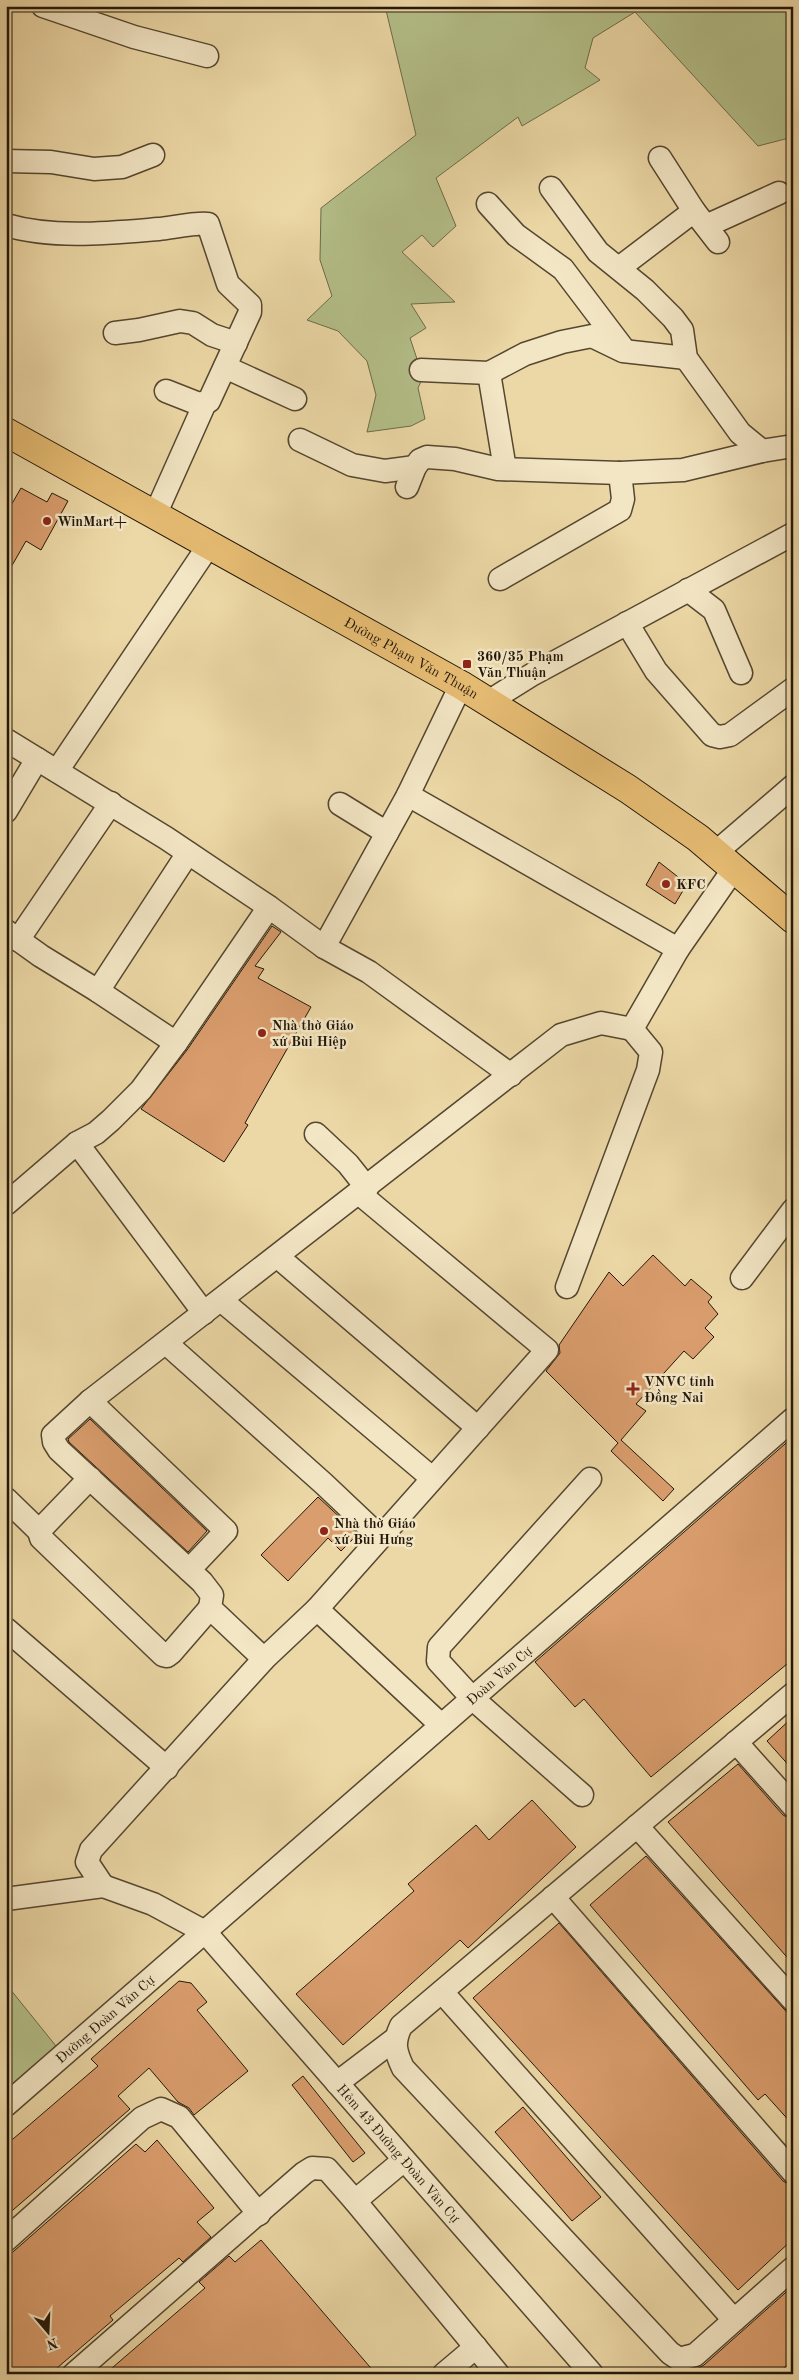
<svg xmlns="http://www.w3.org/2000/svg" width="799" height="2380" viewBox="0 0 799 2380" font-family="'Old Standard TT',serif">
  <style>
    .green { fill: #b4bf89; stroke: #6c6b49 }
    .building { fill: #da9d6d; stroke: #231709 }
    .lines { fill: none; stroke-linecap: round; stroke-linejoin: round }
    .minor-casing { stroke: #554730; stroke-width: 25 }
    .major-casing { stroke: #231709; stroke-width: 30 }
    .minor { stroke: #f3e6c5; stroke-width: 22 }
    .major { stroke: #e6bc73; stroke-width: 28 }
    .poi-dot { fill: #8f2418; stroke: #f3e6c5; stroke-width: 2 }
    .labels { text-anchor: middle; stroke-width: 5; stroke-linejoin: round; paint-order: stroke }
    .poi-label { font-size: 14px; font-weight: bold; fill: #231709; stroke: #f3e6c5; text-anchor: start }
    .street-label { font-size: 14px; fill: #231709; stroke: #f3e6c5 }
  </style>
  <rect width="100%" height="100%" fill="#ecd8a6"/>
  <filter id="stains"><feTurbulence type="fractalNoise" baseFrequency=".004" numOctaves="4"/><feColorMatrix values="0 0 0 0 .2 0 0 0 0 .09 0 0 0 0 .02 0 0 0 .5 -.17"/></filter>
  <radialGradient id="worn" r=".72"><stop offset=".6" stop-color="#630" stop-opacity="0"/><stop offset="1" stop-color="#630" stop-opacity=".3"/></radialGradient>
  <path class="green" d="M385 6H793V137L758 146 635 12 593 38 585 68 600 80 522 126 518 117 436 178 456 226 433 247 422 235 402 252 455 302 411 304 426 328 410 338 423 377 418 388 425 419 411 426 367 432 376 395 367 361 338 331 307 320 332 296 320 260 321 208 416 135Z
    M6 1984 56 2046 6 2091Z"/>
  <path class="building" d="M21 488 47 502 52 493 68 501 41 550 26 541 6 576V514Z
    M659 862 687 884 675 904 646 885Z
    M272 926 281 932 255 966 264 969 258 978 311 1007 245 1123 248 1125 224 1162 141 1109 187 1050Z
    M653 1255 685 1286 691 1279 712 1297 708 1302 718 1314 705 1328 714 1337 693 1359 684 1351 636 1404 646 1411 621 1440 674 1489 663 1501 611 1451 618 1443 546 1371 560 1353 559 1345 609 1272 623 1286Z
    M90 1419 207 1531 188 1552 69 1442 68 1439Z
    M793 1437V1659L651 1777 584 1699 575 1707 535 1662Z
    M318 1497 358 1534 341 1551 328 1538 288 1581 261 1555Z
    M793 1717V1770L767 1741Z
    M738 1764 783 1815 793 1820V1964L668 1822Z
    M532 1800 576 1847 468 1948 460 1940 343 2045 296 1994 414 1891 408 1884 476 1825 489 1840Z
    M646 1856 793 2019V2125L765 2094 758 2100 590 1905Z
    M559 1923 783 2181 793 2187V2239L738 2290 473 1998Z
    M179 1981 191 1983 207 2002 197 2010 248 2071 194 2115 189 2108 178 2102 149 2068 118 2096 130 2109 6 2216V2145L98 2066 91 2059Z
    M303 2076 365 2153 353 2162 292 2085Z
    M523 2107 601 2197 572 2221 495 2132Z
    M157 2140 214 2208 197 2222 211 2237 183 2262 179 2258 110 2316 113 2320 50 2374H6V2258L136 2144 145 2152Z
    M261 2240 376 2374H105L205 2288 199 2282 229 2256 235 2262Z
    M793 2286V2360L777 2374H688L704 2365Z"/>
  <g class="lines">
    <defs>
      <g id="minor">
        <path d="M43 6 134 37 207 56"/>
        <path d="M660 158 694 211"/>
        <path d="M6 161 51 162 94 169 122 167 153 155"/>
        <path d="M551 188 598 252 645 290 673 318 682 330 686 358 740 433 762 451 793 446"/>
        <path d="M488 204 516 235 563 269 622 347"/>
        <path d="M6 225C54 239 110 233 159 229 170 228 199 222 208 224L228 284 250 305V312L209 401 199 404 166 391"/>
        <path d="M706 226 779 193"/>
        <path d="M619 268 694 211 718 242"/>
        <path d="M115 333 139 330 180 321 193 323 212 335 236 343"/>
        <path d="M225 367 295 399"/>
        <path d="M421 370 489 373 525 354 562 342 592 336 623 351 686 358"/>
        <path d="M489 373 505 469"/>
        <path d="M300 440 352 465 385 471 415 467"/>
        <path d="M407 487 415 467 420 460 427 457 455 459 498 469 620 473 683 470 762 451"/>
        <path d="M155 515 205 403"/>
        <path d="M500 579 620 510 623 499 620 473"/>
        <path d="M688 590 714 610 741 673"/>
        <path d="M627 623 656 671 712 735 720 737 730 735 793 689"/>
        <path d="M488 702 533 674 793 534"/>
        <path d="M6 740 166 838 269 907 324 947 369 972 511 1075"/>
        <path d="M57 771 209 545"/>
        <path d="M408 795 678 949"/>
        <path d="M340 804 387 833"/>
        <path d="M6 811 37 759"/>
        <path d="M714 854 793 786"/>
        <path d="M6 931 41 956 98 991 176 1043"/>
        <path d="M18 940 111 803"/>
        <path d="M324 947 408 795 461 685"/>
        <path d="M98 991 188 853"/>
        <path d="M316 1134 348 1164 367 1188"/>
        <path d="M77 1143 204 1313"/>
        <path d="M6 1204 77 1143 96 1133 111 1120 141 1090 176 1043 269 907"/>
        <path d="M278 1257 478 1428"/>
        <path d="M742 1278 793 1210"/>
        <path d="M567 1287 648 1070 651 1052 632 1029 678 949 733 870"/>
        <path d="M221 1300 432 1478"/>
        <path d="M166 1343 324 1484 380 1537"/>
        <path d="M90 1401 226 1531 189 1570"/>
        <path d="M90 1478 39 1531 41 1538 163 1655 167 1656 171 1653 210 1608"/>
        <path d="M6 1499 39 1531"/>
        <path d="M317 1609 441 1725"/>
        <path d="M6 1629 167 1768"/>
        <path d="M264 1659 210 1608 212 1595 202 1582 59 1450 54 1442 53 1435 90 1401 561 1035 601 1023 632 1029"/>
        <path d="M793 1694 401 2026C393 2043 395 2051 403 2068L670 2353 679 2359 695 2355 793 2268"/>
        <path d="M736 1742 793 1806"/>
        <path d="M582 1795 472 1698 438 1661 439 1647 590 1479"/>
        <path d="M637 1826 793 2000"/>
        <path d="M103 1886 87 1862 91 1850 264 1659 317 1609 547 1350 360 1194"/>
        <path d="M553 1897 793 2172"/>
        <path id="s1" d="M6 1899 103 1886 153 1904 205 1932 592 2374"/>
        <path d="M442 1992 734 2320"/>
        <path d="M337 2083 395 2039"/>
        <path id="s2" d="M6 2105 793 1419"/>
        <path d="M404 2160 355 2201 498 2374"/>
        <path d="M6 2240 142 2118 161 2109 179 2117 259 2214"/>
        <path d="M74 2374 304 2173 312 2168 327 2169 355 2201"/>
        <path d="M444 2374 476 2347"/>
      </g>
      <g id="major">
        <path id="s3" d="M6 432 461 685 628 789 698 838 793 919"/>
      </g>
    </defs>
    <use href="#minor" class="minor-casing"/>
    <use href="#major" class="major-casing"/>
    <use href="#minor" class="minor"/>
    <use href="#major" class="major"/>
  </g>
  <g class="poi-dot">
    <circle cx="47" cy="521" r="5"/>
    <rect x="462" y="659" width="10" height="10" rx="2.5"/>
    <circle cx="666" cy="884" r="5"/>
    <circle cx="262" cy="1033" r="5"/>
    <path d="M630.5 1381.5h5v5h5v5h-5v5h-5v-5h-5v-5h5z"/>
    <circle cx="324" cy="1531" r="5"/>
  </g>
  <g class="labels">
    <g class="poi-label">
      <text x="57" y="526">WinMart+</text>
      <text x="477" y="661">360/35 Phạm<tspan x="477" dy="16">Văn Thuận</tspan></text>
      <text x="676" y="889">KFC</text>
      <text x="272" y="1030">Nhà thờ Giáo<tspan x="272" dy="16">xứ Bùi Hiệp</tspan></text>
      <text x="644" y="1386">VNVC tỉnh<tspan x="644" dy="16">Đồng Nai</tspan></text>
      <text x="334" y="1528">Nhà thờ Giáo<tspan x="334" dy="16">xứ Bùi Hưng</tspan></text>
    </g>
    <g class="street-label">
      <text dy="5" stroke="none"><textPath href="#s3" startOffset="464">Đường Phạm Văn Thuận</textPath></text>
      <text dy="5" stroke="none"><textPath href="#s2" startOffset="654">Đoàn Văn Cự</textPath></text>
      <text dy="5" stroke="none"><textPath href="#s2" startOffset="131">Đường Đoàn Văn Cự</textPath></text>
      <text dy="5" stroke="none"><textPath href="#s1" startOffset="504">Hẻm 43 Đường Đoàn Văn Cự</textPath></text>
    </g>
  </g>
  <rect width="799" height="2380" fill="none" stroke="#ecd8a6" stroke-width="25"/>
  <rect x="8" y="8" width="784" height="2365" fill="none" stroke="#231709" stroke-width="2.5"/>
  <rect x="12" y="12" width="774" height="2355" fill="none" stroke="#231709"/>
  <g transform="translate(48 2332) rotate(161)" stroke="#f3e6c5" stroke-width="4" paint-order="stroke">
  <path d="M0-4L9 19L0 12L-9 19Z" fill="#231709"/>
  <text y="-8" font-size="14" font-weight="bold" text-anchor="middle" fill="#231709">N</text>
  </g>
  <rect width="100%" height="100%" filter="url(#stains)"/>
  <rect width="100%" height="100%" fill="url(#worn)"/>
</svg>
